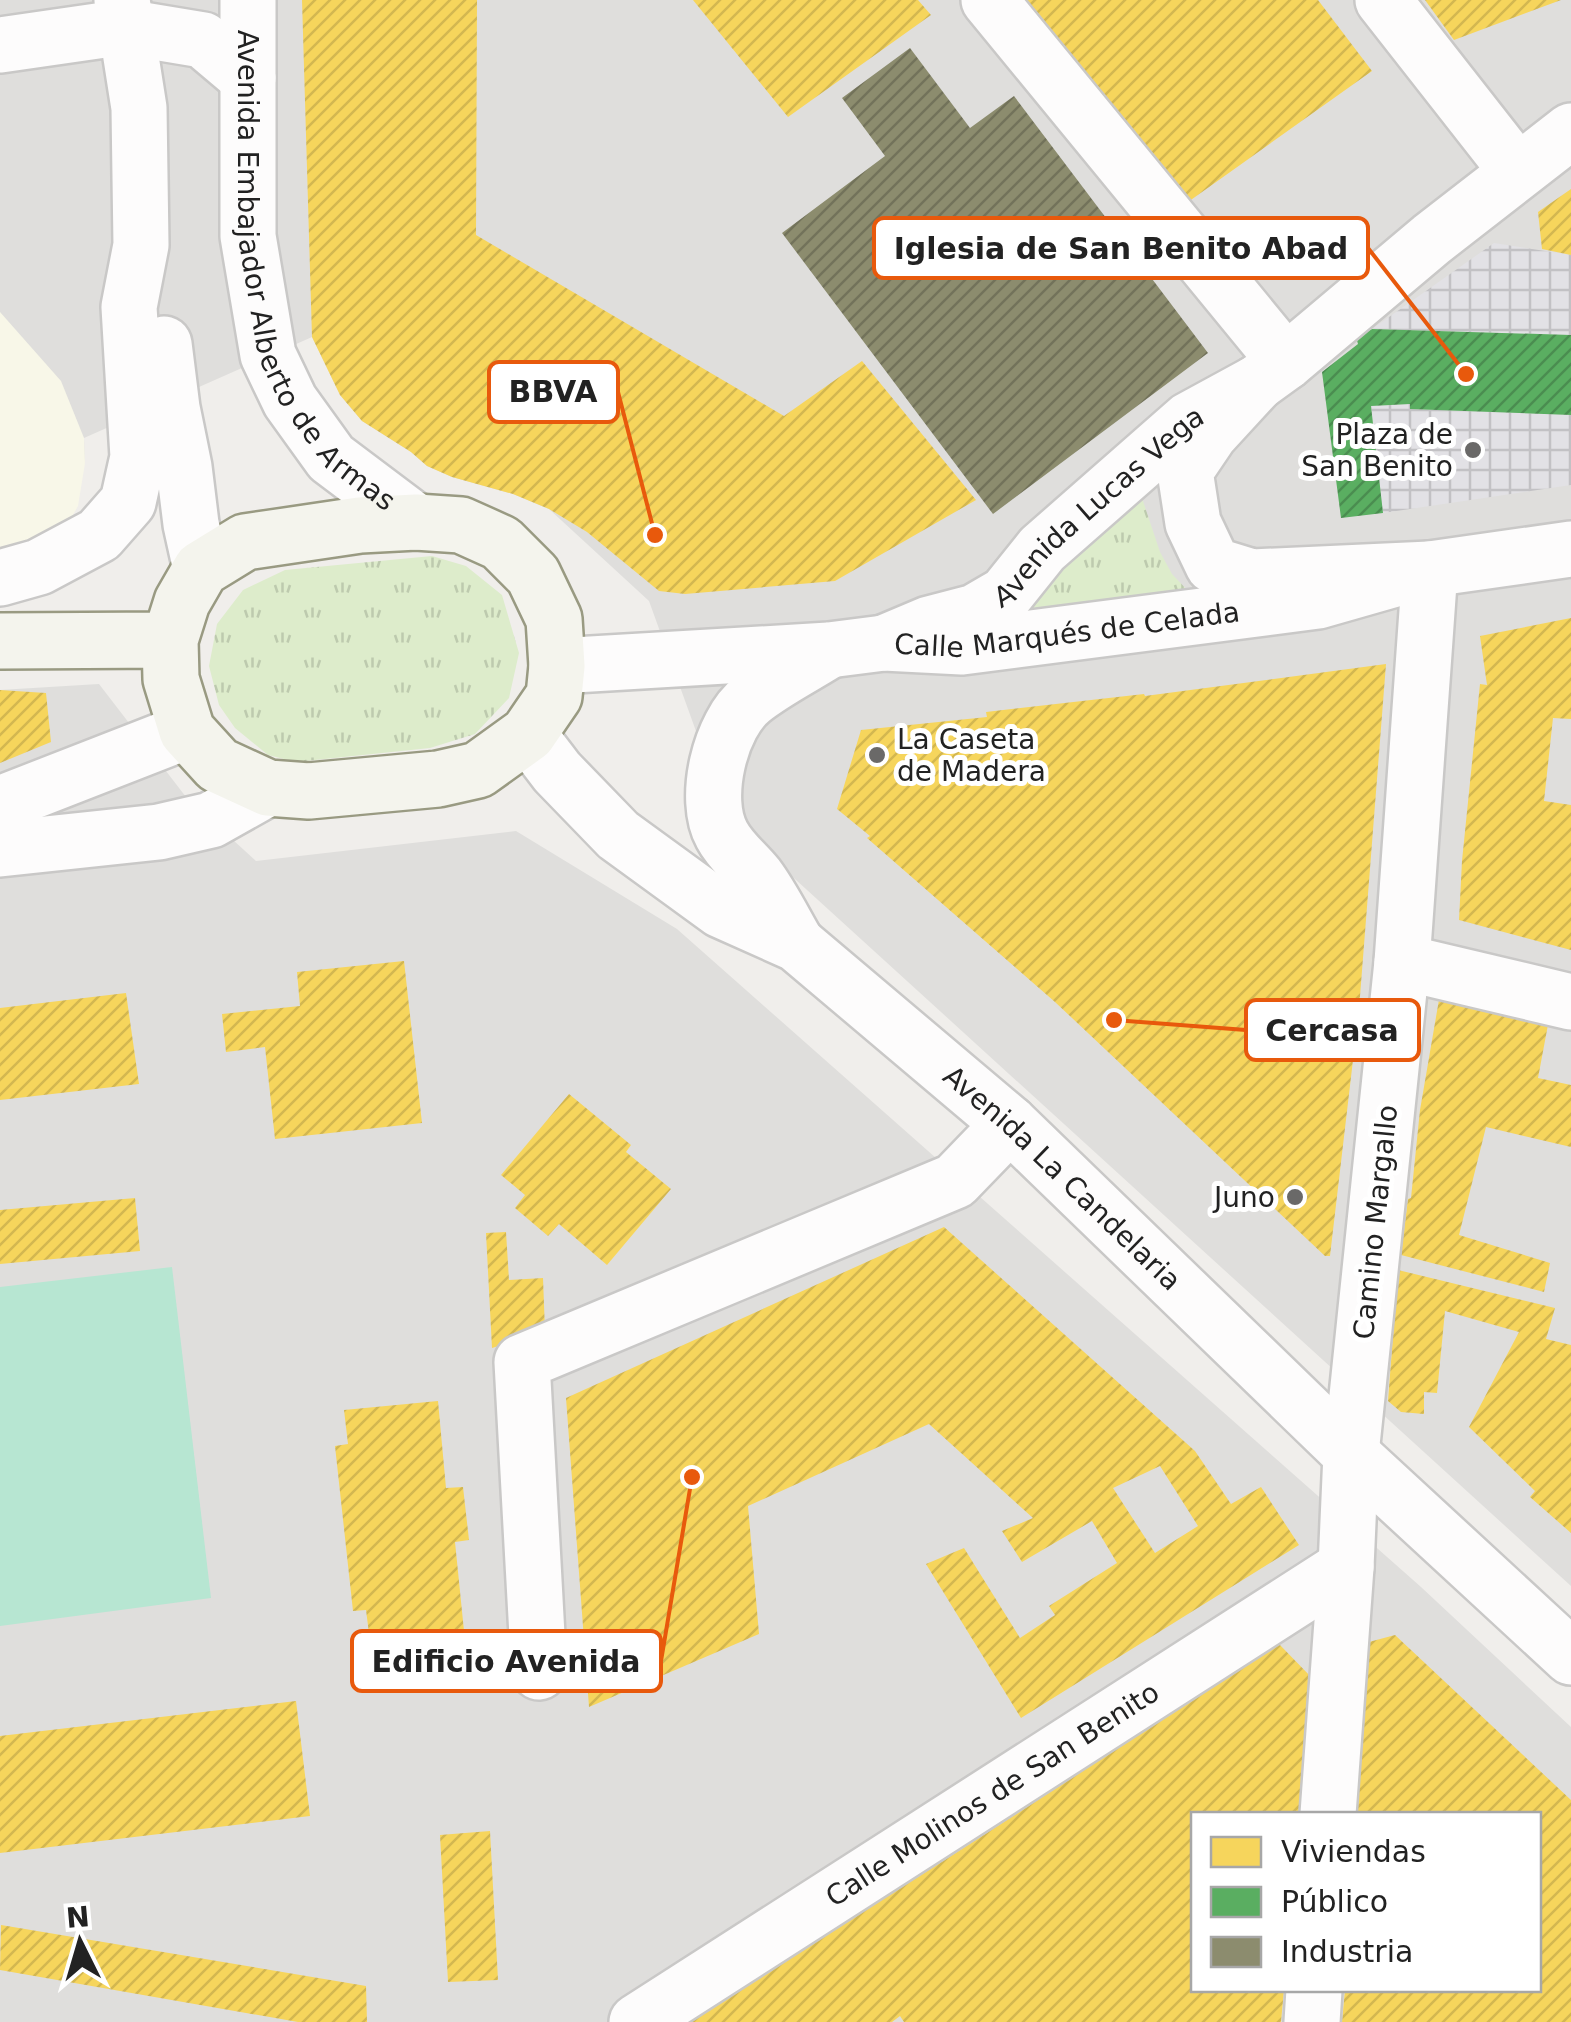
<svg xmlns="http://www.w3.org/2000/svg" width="1571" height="2022" viewBox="0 0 1571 2022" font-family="'DejaVu Sans',sans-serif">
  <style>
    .residential { fill: #dfdedc; fill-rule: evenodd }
    .education { fill: #f8f7e8 }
    .grass { fill: url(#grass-tufts) }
    .pitch { fill: #b7e6d2 }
    .plaza { fill: url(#plaza-grid) }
    .homes { fill: url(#homes-hatch); fill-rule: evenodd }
    .public { fill: url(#public-hatch) }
    .industry { fill: url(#industry-hatch) }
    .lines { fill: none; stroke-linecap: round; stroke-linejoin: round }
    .minor-casing { stroke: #c9c8c7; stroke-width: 60 }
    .tertiary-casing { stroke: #c9c8c7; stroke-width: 60 }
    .secondary-casing { stroke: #999a82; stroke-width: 60 }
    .minor { stroke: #fdfcfc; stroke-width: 55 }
    .tertiary { stroke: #fdfcfc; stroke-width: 55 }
    .secondary { stroke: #f4f4ed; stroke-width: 55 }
    .poi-dot { fill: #6a6968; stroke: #fff; stroke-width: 4 }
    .labels { text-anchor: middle; stroke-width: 10; stroke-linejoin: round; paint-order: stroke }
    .street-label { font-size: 28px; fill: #222; stroke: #fff }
    .poi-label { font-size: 28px; fill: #222; stroke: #fff; text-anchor: end }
    .leader { fill: none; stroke: #e8590c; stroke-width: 4 }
    .callout-dot { fill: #e8590c; stroke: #fff; stroke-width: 4 }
    .callout { fill: #fff; stroke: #e8590c; stroke-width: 4 }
    .callout-label { font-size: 30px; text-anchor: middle; font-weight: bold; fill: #222 }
  </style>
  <defs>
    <pattern id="grass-tufts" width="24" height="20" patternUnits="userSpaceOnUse" patternTransform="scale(2.5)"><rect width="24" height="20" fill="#ddeccb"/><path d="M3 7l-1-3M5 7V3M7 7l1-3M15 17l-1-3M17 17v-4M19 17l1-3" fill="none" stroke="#bdcaae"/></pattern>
    <pattern id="plaza-grid" width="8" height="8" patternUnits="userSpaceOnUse" patternTransform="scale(2.5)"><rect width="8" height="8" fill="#e2e1e5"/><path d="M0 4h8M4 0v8" fill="none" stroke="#c2c1c4"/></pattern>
    <pattern id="homes-hatch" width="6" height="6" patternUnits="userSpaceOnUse" patternTransform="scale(2.5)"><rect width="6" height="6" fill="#f6d55c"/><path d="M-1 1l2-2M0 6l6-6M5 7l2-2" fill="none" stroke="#d3b750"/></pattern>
    <pattern id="public-hatch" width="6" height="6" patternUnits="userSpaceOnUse" patternTransform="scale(2.5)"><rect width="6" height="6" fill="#5aae61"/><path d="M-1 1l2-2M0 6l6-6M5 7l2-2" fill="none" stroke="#4a8d50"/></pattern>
    <pattern id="industry-hatch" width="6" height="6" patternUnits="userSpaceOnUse" patternTransform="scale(2.5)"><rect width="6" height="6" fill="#8c8c6e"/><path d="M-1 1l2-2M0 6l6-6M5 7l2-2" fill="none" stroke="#72725a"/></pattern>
  </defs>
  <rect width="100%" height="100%" fill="#f0eeeb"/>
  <path class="residential" d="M0 0H1571V1586L727 817 649 601 549 509 513 494 452 477 427 466 411 452 362 421 340 395 312 337 84 438 85 463 0 564Z
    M99 684 186 797 256 861 516 831 677 929 1421 1587 1571 1727V2022H0V690ZM1194 1814H1538V1990H1194Z"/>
  <path class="education" d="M0 312 61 381 84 438 85 463 78 506 59 540 0 567Z"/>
  <path class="grass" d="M1142 498 1160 552 1172 574 1190 593 1014 615 1130 500Z
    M432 556 466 566 502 595 519 653 509 698 475 734 430 748 296 762 268 755 235 728 219 705 209 666 217 624 243 590 285 570Z"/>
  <path class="pitch" d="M172 1267 211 1598 0 1626V1287Z"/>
  <path class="plaza" d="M1494 243 1571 255V335L1372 329Z
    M1410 404V409L1571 415V485L1383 513 1371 406Z"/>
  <path class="homes" d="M302 0H477L476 235 784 416 862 361 976 500 835 581 685 594 659 591 587 532 549 509 513 494 452 477 427 466 411 452 362 421 340 395 312 337Z
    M693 0H918L931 15 788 117Z
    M1025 0H1318L1372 71 1188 202Z
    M1425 0H1561L1454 40Z
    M1571 189V255L1542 249 1538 212Z
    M1571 618V719L1553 718 1544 801 1571 805V950L1459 920 1462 861 1480 684 1487 685 1480 636Z
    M1386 664 1359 1009 1330 1256H1325L1055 1002 867 838 870 836 837 809 861 730 987 717 986 712 1144 694 1145 696Z
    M0 690 46 693 51 742 0 763Z
    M404 961 422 1123 275 1139 265 1047 226 1052 222 1014 300 1006 297 972Z
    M1441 988 1550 1014 1538 1078 1571 1085V1147L1486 1127 1459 1235 1550 1263 1544 1292 1401 1255 1408 1199 1411 1198 1420 1110Z
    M126 993 139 1084 0 1100V1008Z
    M569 1094 631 1145 626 1152 671 1189 607 1265 559 1224 548 1236 515 1208 525 1195 501 1175Z
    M135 1198 140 1251 0 1264V1210Z
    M944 1227 1195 1451 1231 1504 1261 1487 1299 1545 1021 1718 926 1564 964 1548 1020 1638 1055 1615 1049 1606 1117 1563 1092 1521 1022 1562 1002 1531 1033 1518 929 1424 748 1506 759 1634 589 1707 566 1398ZM1160 1466 1198 1526 1155 1553 1113 1488Z
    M506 1232 509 1280 543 1278 545 1331 492 1348 486 1233Z
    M1398 1270 1555 1308 1546 1339 1571 1345V1533L1530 1497 1535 1491 1469 1427 1519 1332 1445 1311 1437 1393 1424 1392V1414L1401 1412 1388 1401Z
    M438 1401 446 1488 463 1487 469 1540 455 1542 464 1631 370 1641 366 1610 353 1611 335 1446 348 1444 344 1410Z
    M1395 1635 1571 1800V2022H1342L1345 1990H1538V1814H1357L1369 1642Z
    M1279 1644 1312 1678 1300 1814 1194 1815V1990H1284L1281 2022H904L900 2016 892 2022H688L954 1854Z
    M296 1701 310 1816 0 1853V1736Z
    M490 1831 498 1980 448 1982 440 1835Z
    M1 1925 366 1986 367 2022H298L0 1970Z"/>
  <path class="public" d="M1372 329 1571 335V415L1410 409V404L1371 406 1383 513 1341 518 1322 372 1358 344 1356 337Z"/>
  <path class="industry" d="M910 48 970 128 1014 96 1208 353 993 514 782 233 885 156 842 98Z"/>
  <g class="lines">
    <defs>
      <g id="minor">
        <path id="s1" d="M248 0V236L268 355 290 401 331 458 416 522"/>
        <path d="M989 0 1286 362"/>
        <path d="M1383 0 1517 171"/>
        <path d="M0 45 125 27 203 40 248 78"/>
        <path d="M164 344 172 408 184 467 191 524 201 569"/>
        <path d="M1257 383 1210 434 1185 471 1193 523 1213 565 1252 577 1430 569 1402 962 1351 1454 1346 1567 1328 1814"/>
        <path d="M0 578 39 567 99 535 128 502 138 457 129 307 141 245 139 108 122 0"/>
        <path id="s2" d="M884 643 929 624 975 612 1006 594 1042 549 1189 420 1257 383 1286 362 1432 239 1571 131"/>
        <path d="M0 804 187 731"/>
        <path d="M0 849 159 832 211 820 268 788"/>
        <path d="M1402 962 1571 1002"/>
        <path d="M539 1672 522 1362 955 1181 1010 1124"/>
        <path id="s3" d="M637 2022 1346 1567"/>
        <path d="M1312 2022 1314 1990"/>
      </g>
      <g id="tertiary">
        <path id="s4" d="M557 666 829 650 884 643 962 647 1318 601 1430 569 1571 549"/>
        <path id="s5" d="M528 734 557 772 618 835 721 910 797 944 1010 1124 1351 1454 1571 1657"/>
        <path d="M797 944C784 922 772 897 757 877 745 862 731 852 722 835 702 799 720 724 752 699 775 681 801 668 825 653"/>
      </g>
      <path id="secondary" d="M416 522 461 525 501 543 533 575 554 619 557 666 554 696 528 734 478 770 438 779 309 791 268 788 218 765 187 731 171 679 170 640 182 602 201 569 245 542 360 525Z
        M0 641 170 640"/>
    </defs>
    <use href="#minor" class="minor-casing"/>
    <use href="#tertiary" class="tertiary-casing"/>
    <use href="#secondary" class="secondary-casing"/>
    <use href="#minor" class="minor"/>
    <use href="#tertiary" class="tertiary"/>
    <use href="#secondary" class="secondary"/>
  </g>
  <g class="poi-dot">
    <circle cx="1473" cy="450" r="10"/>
    <circle cx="877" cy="755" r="10"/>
    <circle cx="1295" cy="1197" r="10"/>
  </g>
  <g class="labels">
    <g class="street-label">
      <text dy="10" stroke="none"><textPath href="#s1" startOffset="292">Avenida Embajador Alberto de Armas</textPath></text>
      <text dy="10" stroke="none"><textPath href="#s2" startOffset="260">Avenida Lucas Vega</textPath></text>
      <text dy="10" stroke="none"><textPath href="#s4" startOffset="512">Calle Marqués de Celada</textPath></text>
      <text dy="10" stroke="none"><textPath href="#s5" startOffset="700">Avenida La Candelaria</textPath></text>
      <text transform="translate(1375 1222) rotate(-84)" y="10">Camino Margallo</text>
      <text dy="10" stroke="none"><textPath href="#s3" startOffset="422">Calle Molinos de San Benito</textPath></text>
    </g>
    <g class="poi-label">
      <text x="1453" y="444">Plaza de<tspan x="1453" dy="32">San Benito</tspan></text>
      <text x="897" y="749" text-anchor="start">La Caseta<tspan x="897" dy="32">de Madera</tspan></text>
      <text x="1275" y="1207">Juno</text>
    </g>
  </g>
  <path class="leader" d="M1466 374L1368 248M655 535L618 392M1114 1020L1246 1030M692 1477L661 1661"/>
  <g class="callout-dot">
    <circle cx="1466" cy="374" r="10"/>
    <circle cx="655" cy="535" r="10"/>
    <circle cx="1114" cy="1020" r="10"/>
    <circle cx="692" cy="1477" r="10"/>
  </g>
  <g class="callout">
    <rect x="874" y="218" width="494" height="60" rx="10"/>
    <rect x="489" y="362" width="129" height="60" rx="10"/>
    <rect x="1246" y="1000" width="173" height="60" rx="10"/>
    <rect x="352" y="1631" width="309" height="60" rx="10"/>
  </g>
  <g class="callout-label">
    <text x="1121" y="259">Iglesia de San Benito Abad</text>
    <text x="553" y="402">BBVA</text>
    <text x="1332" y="1041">Cercasa</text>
    <text x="506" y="1672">Edificio Avenida</text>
  </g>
  <rect x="1191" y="1812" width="350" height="180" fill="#ffffff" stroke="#a7a7a7" stroke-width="2.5"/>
  <rect x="1211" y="1837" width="50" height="30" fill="#f6d55c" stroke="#a7a7a7" stroke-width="2.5"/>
  <text x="1281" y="1862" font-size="30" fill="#222222">Viviendas</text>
  <rect x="1211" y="1887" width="50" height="30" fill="#5aae61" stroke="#a7a7a7" stroke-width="2.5"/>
  <text x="1281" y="1912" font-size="30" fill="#222222">Público</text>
  <rect x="1211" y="1937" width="50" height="30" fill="#8c8c6e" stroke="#a7a7a7" stroke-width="2.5"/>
  <text x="1281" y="1962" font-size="30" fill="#222222">Industria</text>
  <g transform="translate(80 1942) rotate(355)" stroke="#ffffff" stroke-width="8" paint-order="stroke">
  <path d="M0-8L18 38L0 25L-18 38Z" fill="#222222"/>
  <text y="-15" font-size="28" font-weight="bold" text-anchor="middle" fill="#222222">N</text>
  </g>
</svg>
